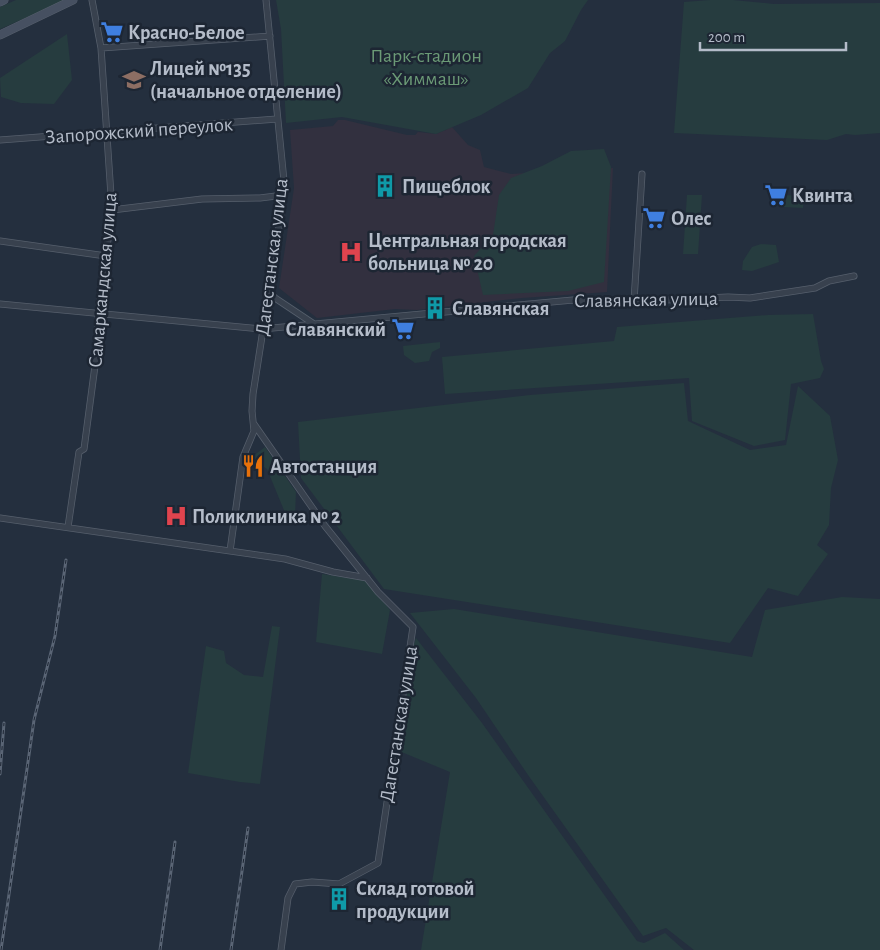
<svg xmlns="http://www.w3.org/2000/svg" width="880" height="950" viewBox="0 0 880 950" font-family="'Alegreya Sans',sans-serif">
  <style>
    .medical { fill: #32303f }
    .green { fill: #263c3f }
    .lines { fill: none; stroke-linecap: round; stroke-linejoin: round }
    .street-casing { stroke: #565f6c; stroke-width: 7 }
    .secondary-casing { stroke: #565f6c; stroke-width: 9 }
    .street { stroke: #38414e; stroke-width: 5.5 }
    .secondary { stroke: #465061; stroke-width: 8 }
    .rail-casing { stroke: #5a6575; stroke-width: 3 }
    .rail { stroke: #1d2633; stroke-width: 1; stroke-dasharray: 4; stroke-linecap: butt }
    .labels { text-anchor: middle; stroke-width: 5; stroke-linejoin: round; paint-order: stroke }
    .poi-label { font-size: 20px; font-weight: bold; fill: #b4bcc9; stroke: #1d2633; text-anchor: start }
    .park-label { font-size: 20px; fill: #6b9a76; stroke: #1d2633 }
    .street-label { font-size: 20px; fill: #b4bcc9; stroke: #1d2633 }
  </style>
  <rect width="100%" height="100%" fill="#242f3e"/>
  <path class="medical" d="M338 120H345L407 135H415L418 132 436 134 452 127 468 145 480 150 484 167 511 174 613 168 607 292 522 298 417 310 395 309 317 318 279 288 294 188 290 130 333 126Z"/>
  <path class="green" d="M16 0H67L0 29V7Z
    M276 0H588L581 10 565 41 550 53 528 88 481 115 436 134 342 117 286 123 281 29Z
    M710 0H733L774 4 880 3V133L855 135 846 134 827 140 674 133 684 2Z
    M67 34 72 80 54 104 21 103 1 97 0 78Z
    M604 149 611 167 604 282 568 291 483 295 474 256 493 235 499 195 511 178 542 166 571 151Z
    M687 195H702L698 254H683Z
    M784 195 804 196 803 208 783 207Z
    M761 244 776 245 779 262 752 271 742 270 743 261 752 247Z
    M813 314 821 361 824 369 820 378 791 384 785 440 754 446 692 421 689 378 445 394 442 357 614 341 617 327 768 315Z
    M440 342V348L432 352 429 361 415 363 404 355 403 346Z
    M684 383 688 421 750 450 786 445 798 386 830 416 838 460 831 488 829 525 817 545 828 554 798 596 768 588 730 643 384 589 301 478 298 422 530 395Z
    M265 447 296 492 295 516 288 520 267 469 255 461 253 456Z
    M322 574 368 581 390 610 382 654 316 642Z
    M842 597 880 599V950H694L666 928 643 936 528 775 476 698 410 613 454 609 752 657 765 610Z
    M272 626 280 627 260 784 240 782 188 773 206 646 224 651 226 663 244 675 263 677Z
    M416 638 482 723 637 941 644 943 665 933 684 950H421L450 772 399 751 413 647Z"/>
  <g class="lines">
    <defs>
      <path id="street" d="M101 48 270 36
        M0 140 277 119
        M112 210 202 199 260 198 284 195
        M0 241 106 256
        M268 290 275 298 314 324
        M634 301 642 174
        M0 304 262 329 573 300 604 303 728 297 750 298 815 288 829 281 854 276
        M254 424 325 526 378 592 413 627 378 863 339 884 312 882 295 884 288 898 281 950
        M0 518 285 559 333 572 367 578
        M68 527 79 452 84 449 98 343V313L112 210 101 48 92 0
        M230 551 243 457 254 431 252 411 253 394 284 195V181L266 0"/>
      <path id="secondary" d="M0 2 4 0
        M0 35 73 0"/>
    </defs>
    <use href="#street" class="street-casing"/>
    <use href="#secondary" class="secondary-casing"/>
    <use href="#street" class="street"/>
    <use href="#secondary" class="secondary"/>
    <defs>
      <path id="rail" d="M0 774 4 723
        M1 950 34 720 55 636 66 560
        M160 950 175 842
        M231 950 248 828"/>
    </defs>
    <use href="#rail" class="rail-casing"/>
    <use href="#rail" class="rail"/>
  </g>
  <defs>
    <symbol id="supermarket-bare" viewBox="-9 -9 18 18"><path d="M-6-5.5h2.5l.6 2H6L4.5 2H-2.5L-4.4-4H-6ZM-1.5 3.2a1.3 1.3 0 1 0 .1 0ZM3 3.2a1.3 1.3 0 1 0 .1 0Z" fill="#3f7fe0" stroke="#1d2633" stroke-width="2.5" paint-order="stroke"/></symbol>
    <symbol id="school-bare" viewBox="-9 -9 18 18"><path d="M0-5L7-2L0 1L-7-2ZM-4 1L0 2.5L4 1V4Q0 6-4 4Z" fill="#8d6e63" stroke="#1d2633" stroke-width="2.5" paint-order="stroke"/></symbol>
    <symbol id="building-bare" viewBox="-9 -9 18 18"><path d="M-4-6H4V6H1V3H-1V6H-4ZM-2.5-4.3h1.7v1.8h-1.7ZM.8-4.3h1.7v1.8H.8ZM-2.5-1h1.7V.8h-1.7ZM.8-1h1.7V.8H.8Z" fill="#0f9aa8" stroke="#1d2633" stroke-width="2.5" paint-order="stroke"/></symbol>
    <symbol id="hospital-bare" viewBox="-9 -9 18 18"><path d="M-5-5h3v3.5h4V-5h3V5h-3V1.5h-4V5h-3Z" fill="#e0444e" stroke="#1d2633" stroke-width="2.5" paint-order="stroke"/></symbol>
    <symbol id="restaurant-bare" viewBox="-9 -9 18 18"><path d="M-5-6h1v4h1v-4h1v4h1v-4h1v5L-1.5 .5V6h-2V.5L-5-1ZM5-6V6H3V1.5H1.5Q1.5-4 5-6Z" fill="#e8710a" stroke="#1d2633" stroke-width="2.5" paint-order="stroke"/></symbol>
  </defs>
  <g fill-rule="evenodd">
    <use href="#supermarket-bare" x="96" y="16" width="32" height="32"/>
    <use href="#school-bare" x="118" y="64" width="32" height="32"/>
    <use href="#building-bare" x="369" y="170" width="32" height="32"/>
    <use href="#supermarket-bare" x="760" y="179" width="32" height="32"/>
    <use href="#supermarket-bare" x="638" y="202" width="32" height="32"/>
    <use href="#hospital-bare" x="335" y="236" width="32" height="32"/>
    <use href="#building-bare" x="419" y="292" width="32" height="32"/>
    <use href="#supermarket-bare" x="387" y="313" width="32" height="32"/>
    <use href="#restaurant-bare" x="237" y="450" width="32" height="32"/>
    <use href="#hospital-bare" x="160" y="500" width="32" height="32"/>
    <use href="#building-bare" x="323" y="883" width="32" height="32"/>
  </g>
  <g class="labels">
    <g class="poi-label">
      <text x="128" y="39">Красно-Белое</text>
      <text x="150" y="75">Лицей №135<tspan x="150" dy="23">(начальное отделение)</tspan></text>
      <text x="402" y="193">Пищеблок</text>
      <text x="792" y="202">Квинта</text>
      <text x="671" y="225">Олес</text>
      <text x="368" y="247">Центральная городская<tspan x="368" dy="23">больница № 20</tspan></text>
      <text x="452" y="315">Славянская</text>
      <text x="386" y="336" text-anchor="end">Славянский</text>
      <text x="270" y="473">Автостанция</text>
      <text x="192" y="523">Поликлиника № 2</text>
      <text x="356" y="895">Склад готовой<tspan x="356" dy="23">продукции</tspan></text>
    </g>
    <g class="park-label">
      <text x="426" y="62">Парк-стадион<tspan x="426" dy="23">«Химмаш»</tspan></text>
    </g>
    <g class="street-label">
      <text transform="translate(139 130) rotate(-4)" y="7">Запорожский переулок</text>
      <text transform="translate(271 257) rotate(-83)" y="7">Дагестанская улица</text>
      <text transform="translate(102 280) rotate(-85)" y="7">Самаркандская улица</text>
      <text transform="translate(646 299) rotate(-1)" y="7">Славянская улица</text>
      <text transform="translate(398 724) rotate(-81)" y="7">Дагестанская улица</text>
    </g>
  </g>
  <path d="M700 42v8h146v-8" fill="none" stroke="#b4bcc9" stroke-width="2.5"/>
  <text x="708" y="42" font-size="15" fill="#b4bcc9" stroke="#1d2633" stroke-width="4" paint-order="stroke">200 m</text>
</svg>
